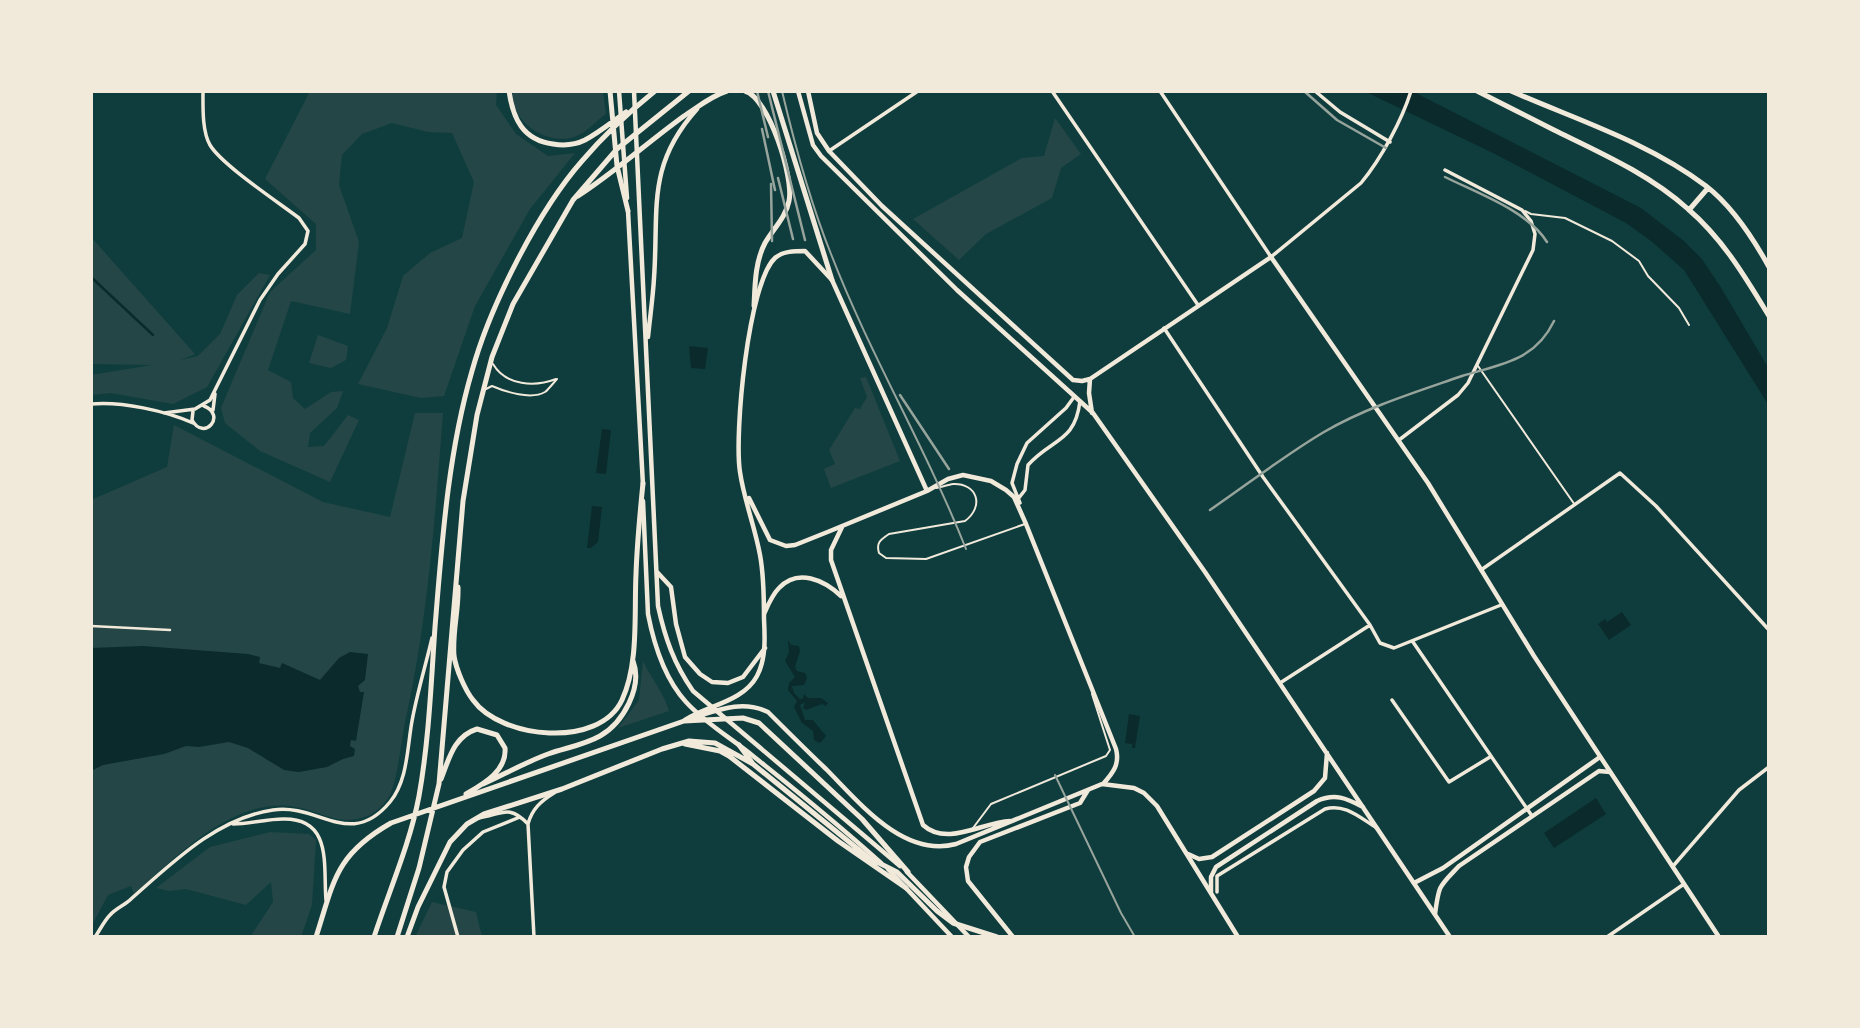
<svg xmlns="http://www.w3.org/2000/svg" width="1860" height="1028" viewBox="0 0 1860 1028" font-family="'Alegreya Sans',sans-serif">
  <style>
    .green { fill: #244646 }
    .water { fill: #0a2a2b }
    .lines { fill: none; stroke-linecap: round; stroke-linejoin: round }
    .stream { stroke: #0a2a2b; stroke-width: 2.5 }
    .service { stroke: #f1e9da; stroke-width: 2 }
    .pedestrian { stroke: #f1e9da; stroke-width: 2.5 }
    .minor { stroke: #f1e9da; stroke-width: 3.5 }
    .tertiary { stroke: #f1e9da; stroke-width: 4.5 }
    .secondary { stroke: #f1e9da; stroke-width: 4.5 }
    .primary { stroke: #f1e9da; stroke-width: 5 }
    .tram { stroke: #97a49c; stroke-width: 2 }
    .rail { stroke: #97a49c; stroke-width: 2.5 }
  </style>
  <rect width="100%" height="100%" fill="#0f3d3e"/>
  <path class="green" d="M310 91H497L496 105 516 134 548 156 575 153 530 209 475 306 444 396 421 398 358 384 387 328 403 276 430 253 462 238 474 182 452 133 428 132 392 123 362 134 342 155 339 185 359 242 350 314 291 301 268 370 291 382 293 398 305 409 331 392 343 391 337 408 310 433 308 447 324 446 348 415 359 420 330 482 260 451 225 423 221 408 270 292 316 250V224L265 179Z
    M513 91H603L606 114C596 121 586 133 574 137 547 146 509 121 513 91Z
    M1055 118 1081 154 1061 168 1052 198 986 234 959 260 913 219 1022 158 1044 156Z
    M91 237 195 354 181 360 198 356 220 334 237 295 259 273 270 275 207 387 173 404 111 393 91 395V375L152 365 91 364Z
    M318 335 348 346 346 360 331 368 309 363Z
    M866 377 900 461 831 488 824 469 835 464 829 450 855 408 860 409 867 397 860 378Z
    M415 413H443C435 517 428 620 405 722 401 743 398 776 390 795 387 802 375 814 367 816 339 827 323 812 296 807 234 795 176 857 134 894L131 886 108 895 91 927V500L167 467 174 425 323 502 390 517Z
    M643 661C651 678 664 693 669 711L618 728 639 700Z
    M270 832 309 834 316 840 312 905 301 937H250L273 902 271 882 246 905 186 889 169 891 156 888 210 847Z
    M432 902 476 912 482 937H415Z"/>
  <path class="water" d="M1364 91H1412L1641 208 1684 241 1701 258 1720 286 1769 369V406L1684 270 1651 241 1626 223 1495 154Z
    M689 346 708 348 705 369 691 368Z
    M602 429 611 430 606 474 596 473Z
    M592 506 602 507 598 542 591 548H587Z
    M1622 612 1631 625 1609 640 1598 624 1605 619 1607 622Z
    M788 640 791 645 799 646 800 651 795 667 797 671 805 673 807 678 804 685 792 686 794 693 800 699 803 698 804 694 808 698H821L828 703 826 706 822 704 806 710 803 708 805 702 800 705 805 720H813L826 736 820 743 814 740 813 731 802 723 794 707 797 701 788 690 789 683 795 677 785 661 789 652Z
    M143 646 248 654 260 657 259 663 280 668 282 663 320 680 339 658 350 652 368 654 365 680 358 686 360 692H364L356 741 351 740 350 746 355 749 354 756 343 759 327 767 299 772 284 770 248 748 229 742 199 747 186 746 164 754 103 765 91 771V648Z
    M1129 714 1140 716 1135 748H1132V744L1125 743Z
    M1596 798 1606 814 1554 848 1544 833Z"/>
  <g class="lines">
    <path class="stream" d="M91 277 153 335"/>
    <path class="service" d="M1525 211 1531 214 1565 218 1612 241 1639 261 1648 276 1679 308 1689 325
      M493 364C506 386 535 387 556 379
      M1478 366 1575 505
      M486 389 492 386C506 392 531 400 545 392 549 389 554 382 557 379
      M936 488C941 487 948 485 953 484 977 483 985 506 965 521L889 534C880 540 876 543 879 553L886 558 926 559 1025 524
      M973 828 991 804 1106 756 1110 750 1092 694"/>
    <path class="pedestrian" d="M91 626 170 630"/>
    <path class="minor" d="M1052 91 1198 305
      M1160 91 1271 257 1361 183C1381 159 1402 120 1411 91
      M1315 91 1340 112 1390 142
      M829 151 918 91
      M1164 328 1263 477 1370 625 1380 643 1394 648 1501 605
      M91 404C121 401 166 411 193 423
      M213 410 215 394
      M193 411 192 420C204 442 227 415 204 406
      M164 413 195 409 210 400 260 300 278 274 305 244 308 231 299 218C278 202 222 165 210 145 202 131 203 107 203 91
      M1399 440 1458 395 1468 383 1533 250 1535 234 1531 221 1522 210 1445 170
      M1018 499 1025 490 1028 465C1052 438 1075 443 1080 401
      M1020 503 1012 483 1017 464 1027 443 1066 408 1074 397
      M1481 570 1620 473 1656 506 1769 630
      M1413 642 1532 816
      M1280 683 1370 625
      M1392 700 1449 782 1490 757
      M479 818C502 814 509 804 528 824
      M233 824C250 824 266 819 283 819 333 818 323 866 326 900
      M1674 865 1739 790 1769 767
      M1217 892V876L1325 809C1345 803 1360 818 1377 828
      M95 937C100 930 104 921 110 915 116 908 125 905 131 899 172 863 217 818 273 810 319 803 350 850 390 802 409 779 407 743 413 716 418 690 426 664 432 638
      M458 937 444 887 447 872 463 850 483 832 520 817
      M534 937 528 824C532 809 541 801 554 793
      M1607 937 1684 884"/>
    <path class="tertiary" d="M749 498 770 540 786 546 795 545 830 531 927 491 948 479 963 475 991 481 1006 490 1014 497 1026 524 1116 749C1120 764 1113 773 1103 784
      M842 527 831 550V560L923 825C947 847 983 822 1010 821
      M764 614C768 605 772 595 779 588 798 568 824 580 841 596
      M689 719C716 711 741 699 768 712 787 731 806 750 826 769 859 802 903 858 956 844L1102 784 1134 788 1144 793 1157 806 1238 937
      M685 720C708 705 743 702 757 676 766 659 765 638 764 619 764 598 764 576 760 555 755 527 744 500 740 472 734 435 748 283 775 258 783 251 795 251 805 251L832 280 927 491
      M1414 883 1443 868 1600 757
      M1435 914C1439 884 1439 887 1459 866L1599 771 1610 772
      M1013 937 968 881 966 867 969 857 980 842 1080 803 1088 790"/>
    <path class="secondary" d="M619 91 627 198
      M634 91 658 606C665 638 674 664 693 691L900 866
      M798 91 813 145 821 156 957 290 1093 413 1205 572 1450 937
      M808 91 817 133 829 151 882 206 1073 380 1082 381 1090 379 1271 257 1428 483 1534 656 1719 937
      M628 211 643 485
      M648 337C650 317 653 297 654 278 659 208 646 166 697 109
      M1090 379 1089 393 1092 413
      M643 501 648 614C654 645 664 678 686 702 705 723 731 738 753 756 797 791 840 826 881 863
      M657 572 671 587 676 624 685 657 700 674 712 682 728 683 743 677 765 648
      M1188 854 1199 859 1212 857 1314 791 1325 778 1327 753
      M888 869 952 937
      M907 872 969 937
      M1211 892V877L1216 867 1317 801C1335 793 1346 798 1363 807"/>
    <path class="primary" d="M509 91C513 119 523 140 553 144 565 146 575 145 585 140 600 132 613 121 626 112
      M610 91 617 166 628 211
      M745 91C769 98 794 178 789 201 786 217 773 229 765 243 755 262 755 285 754 306
      M773 91 832 280
      M1477 91C1503 104 1528 117 1554 130 1601 153 1649 174 1688 209 1723 239 1746 278 1769 316
      M1511 91C1577 120 1648 142 1706 186 1732 206 1753 238 1769 267
      M578 196C615 172 648 142 684 116 698 107 711 96 727 91
      M1689 210 1708 188
      M458 587C459 609 452 633 454 656 456 669 465 690 473 700 501 739 599 749 622 700 639 663 634 614 636 574 637 543 640 513 643 483
      M685 744 720 751 729 756 838 841 906 888
      M739 745 753 764 869 858 897 872 937 911 953 923 997 937
      M441 779C449 759 454 736 477 729L497 735 505 748C507 771 483 784 466 794
      M483 784C505 774 526 762 548 754 565 748 584 745 600 736 623 723 643 687 633 661
      M316 937C334 881 335 855 391 823L684 721 743 718 759 723 862 819 908 872
      M374 937C389 891 410 844 419 796 429 740 431 684 435 627 442 542 448 453 472 371 490 306 538 211 582 161 604 135 629 112 655 91
      M397 937 419 868 439 784 463 501 477 415 492 357 513 304 573 200 617 149 689 91
      M407 937 418 907 450 842 467 824 484 814 562 789 662 749 689 741 715 743 753 764"/>
    <path class="tram" d="M782 91C795 146 810 202 831 254 870 355 926 448 966 549
      M1055 775 1121 913 1135 937"/>
    <path class="rail" d="M757 91 768 137
      M768 91 805 240
      M1304 91 1337 120 1386 148
      M762 129 775 190
      M1445 177C1477 193 1528 211 1547 242
      M778 178 793 239
      M771 184 772 241
      M900 395 949 469
      M1210 510C1248 484 1285 455 1324 432 1367 407 1416 392 1462 376 1501 364 1535 361 1554 321"/>
  </g>
  <rect width="1860" height="1028" fill="none" stroke="#f1e9da" stroke-width="186"/>
</svg>
